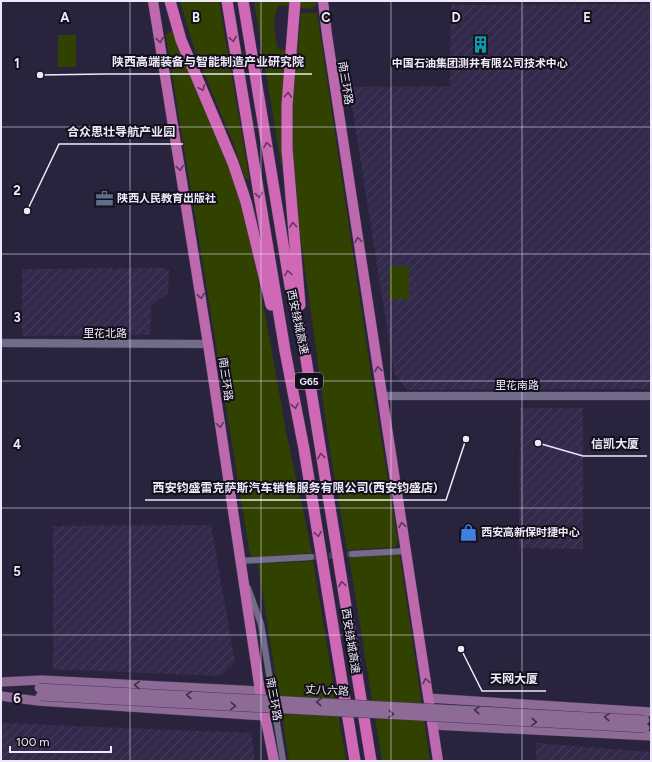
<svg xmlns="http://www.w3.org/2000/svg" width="652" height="762" viewBox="0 0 652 762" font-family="Figtree,'Noto Sans SC',sans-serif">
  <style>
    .industrial { fill: url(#industrial-furrows) }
    .grass { fill: #314100 }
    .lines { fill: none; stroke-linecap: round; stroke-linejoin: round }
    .minor-tunnel { stroke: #47415a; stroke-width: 6; stroke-dasharray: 6 3; stroke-linecap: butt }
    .minor-casing { stroke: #433d53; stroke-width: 7 }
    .tertiary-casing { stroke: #433d53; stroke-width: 9 }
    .secondary-casing { stroke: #433d53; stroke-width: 10 }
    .trunk-casing { stroke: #433d53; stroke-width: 11 }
    .motorway-casing { stroke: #433d53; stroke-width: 12 }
    .minor { stroke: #726b89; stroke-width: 6 }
    .tertiary { stroke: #726b89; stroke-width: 8 }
    .secondary { stroke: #8e6a96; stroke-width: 9 }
    .trunk { stroke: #bc6aad; stroke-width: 10 }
    .motorway { stroke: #cf69b6; stroke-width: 11 }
    .secondary-bridge-casing { stroke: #433d53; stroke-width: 10; stroke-linecap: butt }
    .secondary-bridge { stroke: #8e6a96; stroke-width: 9 }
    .oneway { stroke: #673760 }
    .oneway2 { stroke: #5e385c }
    .oneway3 { stroke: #3d2f45 }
    .grid { fill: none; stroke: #ede9fb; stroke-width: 1; stroke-opacity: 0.55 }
    .labels { text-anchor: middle; stroke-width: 4; stroke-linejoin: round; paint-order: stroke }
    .shield { fill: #120f1a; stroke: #aba8b8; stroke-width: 1 }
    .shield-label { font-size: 10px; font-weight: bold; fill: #ede9fb }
    .poi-label { font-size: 11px; font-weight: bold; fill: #ede9fb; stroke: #120f1a; text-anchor: start }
    .street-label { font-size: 11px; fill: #ede9fb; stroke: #120f1a }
    .grid-label { font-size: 13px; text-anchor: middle; font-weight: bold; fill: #ede9fb; stroke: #120f1a; stroke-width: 4; stroke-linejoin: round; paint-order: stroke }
    .leader { fill: none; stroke: #ede9fb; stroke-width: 1.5 }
    .callout-dot { fill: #ede9fb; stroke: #120f1a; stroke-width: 1.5 }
    .callout-label { font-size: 12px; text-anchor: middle; font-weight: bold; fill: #ede9fb; stroke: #120f1a; stroke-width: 4; stroke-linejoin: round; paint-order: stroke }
  </style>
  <defs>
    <pattern id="industrial-furrows" width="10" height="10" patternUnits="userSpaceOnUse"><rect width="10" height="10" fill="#342b4c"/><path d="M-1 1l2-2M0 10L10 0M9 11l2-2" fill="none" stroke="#48405e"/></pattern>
  </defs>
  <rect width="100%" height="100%" fill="#2a233d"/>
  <path class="industrial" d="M651 4V389L407 390 394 373 349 87 450 86 451 5Z
    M162 268 169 271 168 293 151 306 150 335 22 336V269Z
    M520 408H583V549L519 548Z
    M211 525 235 662 220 676 53 669V526Z
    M1 723 251 733 255 761H1Z
    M536 743 651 752V761H536Z"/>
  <path class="grass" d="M180 1H219L249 177V180L245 178 233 142 196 54Z
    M254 1H316V6L310 9 279 5C271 18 275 34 278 49L288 50 284 161 281 164Z
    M301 13H317L374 394 398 542 396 547 347 550 329 444 295 197 292 134 293 102Z
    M173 31 211 117 245 214 266 319 286 431 312 553 257 557H252L250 555 166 36 168 33Z
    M58 35H76V67H58Z
    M389 266H409V299H389Z
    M396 554 400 556 430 761H382L349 557Z
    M313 561 346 761H289L258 564Z"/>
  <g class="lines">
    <path class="minor-tunnel" d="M311 557 352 554"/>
    <defs>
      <path id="minor" d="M352 554 406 551
        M240 561 311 557
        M248 588 261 624 283 761"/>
      <path id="tertiary" d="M1 343 208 344
        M382 396H651"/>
      <path id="secondary" d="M1 682 42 680 260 691
        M1 696 38 701 264 716
        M428 698 651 712
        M432 725 651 736"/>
      <path id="trunk" d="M153 1 208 344 260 691 274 761
        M323 1 327 35 438 761"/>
      <path id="motorway" d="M170 1 181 40 233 163 246 202 271 305
        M227 1 285 351 304 449 355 761
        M243 1 290 286 304 347 371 761
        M295 1 287 105V149L300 305"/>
    </defs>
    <use href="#minor" class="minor-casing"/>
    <use href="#tertiary" class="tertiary-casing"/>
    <use href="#secondary" class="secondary-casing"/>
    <use href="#trunk" class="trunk-casing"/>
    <use href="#motorway" class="motorway-casing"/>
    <use href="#minor" class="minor"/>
    <use href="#tertiary" class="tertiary"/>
    <use href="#secondary" class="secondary"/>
    <use href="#trunk" class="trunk"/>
    <use href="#motorway" class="motorway"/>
    <defs>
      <path id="secondary-bridge" d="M39 688 645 720
        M40 696 645 728"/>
    </defs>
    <use href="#secondary-bridge" class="secondary-bridge-casing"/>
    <use href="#secondary-bridge" class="secondary-bridge"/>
  </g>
  <defs><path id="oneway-chevron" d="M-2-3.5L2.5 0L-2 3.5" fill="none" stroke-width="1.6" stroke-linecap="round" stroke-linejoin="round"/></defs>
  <g class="oneway">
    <use href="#oneway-chevron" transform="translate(233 39) rotate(81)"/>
    <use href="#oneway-chevron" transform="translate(202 88) rotate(66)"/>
    <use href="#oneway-chevron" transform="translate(288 95) rotate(-86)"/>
    <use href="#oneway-chevron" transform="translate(267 145) rotate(-99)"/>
    <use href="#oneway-chevron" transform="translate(259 195) rotate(81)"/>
    <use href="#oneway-chevron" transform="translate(293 225) rotate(-95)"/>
    <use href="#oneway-chevron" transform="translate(288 273) rotate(-99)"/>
    <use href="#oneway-chevron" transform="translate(295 406) rotate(79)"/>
    <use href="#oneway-chevron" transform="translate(321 456) rotate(-99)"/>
    <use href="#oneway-chevron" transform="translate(318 534) rotate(81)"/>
    <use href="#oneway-chevron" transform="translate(342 584) rotate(-99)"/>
  </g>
  <g class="oneway2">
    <use href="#oneway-chevron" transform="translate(160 40) rotate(81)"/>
    <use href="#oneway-chevron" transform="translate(180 168) rotate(81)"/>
    <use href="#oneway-chevron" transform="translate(358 240) rotate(-99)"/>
    <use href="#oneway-chevron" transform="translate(201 296) rotate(81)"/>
    <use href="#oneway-chevron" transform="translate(378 369) rotate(-99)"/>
    <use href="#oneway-chevron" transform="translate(220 425) rotate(82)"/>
    <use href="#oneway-chevron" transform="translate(402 525) rotate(-99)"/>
    <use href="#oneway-chevron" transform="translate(426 681) rotate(-99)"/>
  </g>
  <g class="oneway3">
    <use href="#oneway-chevron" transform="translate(137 685) rotate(-177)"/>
    <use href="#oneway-chevron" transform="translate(189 695) rotate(-177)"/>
    <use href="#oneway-chevron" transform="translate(319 702) rotate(-177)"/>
    <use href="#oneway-chevron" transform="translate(233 706) rotate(3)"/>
    <use href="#oneway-chevron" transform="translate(477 710) rotate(-177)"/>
    <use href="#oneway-chevron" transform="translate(391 714) rotate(3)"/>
    <use href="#oneway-chevron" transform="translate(607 717) rotate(-177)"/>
    <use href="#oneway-chevron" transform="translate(534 722) rotate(3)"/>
  </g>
  <path class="grid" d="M130 1V761M261 1V761M391 1V761M522 1V761M1 127H651M1 254H651M1 381H651M1 508H651M1 635H651"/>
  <defs>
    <symbol id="building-bare" viewBox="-9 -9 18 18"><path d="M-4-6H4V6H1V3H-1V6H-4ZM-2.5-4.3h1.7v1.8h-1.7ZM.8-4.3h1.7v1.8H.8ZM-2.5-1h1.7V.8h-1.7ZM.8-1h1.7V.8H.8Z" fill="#0f9aa8" stroke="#120f1a" stroke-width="2.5" paint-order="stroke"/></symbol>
    <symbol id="office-bare" viewBox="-9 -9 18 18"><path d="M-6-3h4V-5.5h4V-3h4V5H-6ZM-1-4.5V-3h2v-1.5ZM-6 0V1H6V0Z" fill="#5c6f8a" stroke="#120f1a" stroke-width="2.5" paint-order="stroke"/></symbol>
    <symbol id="shop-bare" viewBox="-9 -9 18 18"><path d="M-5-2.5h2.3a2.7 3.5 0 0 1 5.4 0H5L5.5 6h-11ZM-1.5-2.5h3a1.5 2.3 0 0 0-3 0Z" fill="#3f7fe0" stroke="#120f1a" stroke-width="2.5" paint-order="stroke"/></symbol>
  </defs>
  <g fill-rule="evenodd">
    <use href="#building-bare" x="468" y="32" width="25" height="25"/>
    <use href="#office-bare" x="92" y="186" width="25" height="25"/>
    <use href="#shop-bare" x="456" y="520" width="25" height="25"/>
  </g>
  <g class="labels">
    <rect class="shield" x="295" y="373" width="28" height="16" rx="3"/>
    <g class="shield-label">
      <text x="309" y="385">G65</text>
    </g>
    <g class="poi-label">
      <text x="480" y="67" text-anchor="middle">中国石油集团测井有限公司技术中心</text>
      <text x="117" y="202">陕西人民教育出版社</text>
      <text x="481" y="536">西安高新保时捷中心</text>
    </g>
    <g class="street-label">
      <text transform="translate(346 83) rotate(81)" y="4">南三环路</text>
      <text transform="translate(298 322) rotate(78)" y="4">西安绕城高速</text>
      <text x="105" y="337">里花北路</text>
      <text transform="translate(226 379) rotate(82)" y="4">南三环路</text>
      <text x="517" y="389">里花南路</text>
      <text transform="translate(351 641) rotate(81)" y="4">西安绕城高速</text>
      <text transform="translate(327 690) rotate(3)" y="4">丈八六路</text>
      <text transform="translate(274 699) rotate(80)" y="4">南三环路</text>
    </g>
  </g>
  <g class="grid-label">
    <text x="65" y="22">A</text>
    <text x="196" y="22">B</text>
    <text x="326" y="22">C</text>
    <text x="456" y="22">D</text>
    <text x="587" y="22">E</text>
    <text x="17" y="68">1</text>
    <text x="17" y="195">2</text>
    <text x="17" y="322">3</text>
    <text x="17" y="449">4</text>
    <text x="17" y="576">5</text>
    <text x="17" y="703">6</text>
  </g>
  <path class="leader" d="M40 75L104 74H312M27 211L59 144H183M538 443L583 456H647M466 439L446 500H145M461 649L482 691H546"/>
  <g class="callout-dot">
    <circle cx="40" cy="75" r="4"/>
    <circle cx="27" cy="211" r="4"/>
    <circle cx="538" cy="443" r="4"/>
    <circle cx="466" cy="439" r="4"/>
    <circle cx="461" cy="649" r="4"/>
  </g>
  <g class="callout-label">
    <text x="208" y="66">陕西高端装备与智能制造产业研究院</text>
    <text x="121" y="136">合众思壮导航产业园</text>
    <text x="615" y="448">信凯大厦</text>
    <text x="295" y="492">西安钧盛雷克萨斯汽车销售服务有限公司(西安钧盛店)</text>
    <text x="514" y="683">天网大厦</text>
  </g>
  <rect width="652" height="762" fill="none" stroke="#ede9fb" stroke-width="4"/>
  <path d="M10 746v6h101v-6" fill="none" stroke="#ede9fb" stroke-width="2"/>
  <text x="16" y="746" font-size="12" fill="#ede9fb" stroke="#120f1a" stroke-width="3" paint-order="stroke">100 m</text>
</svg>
